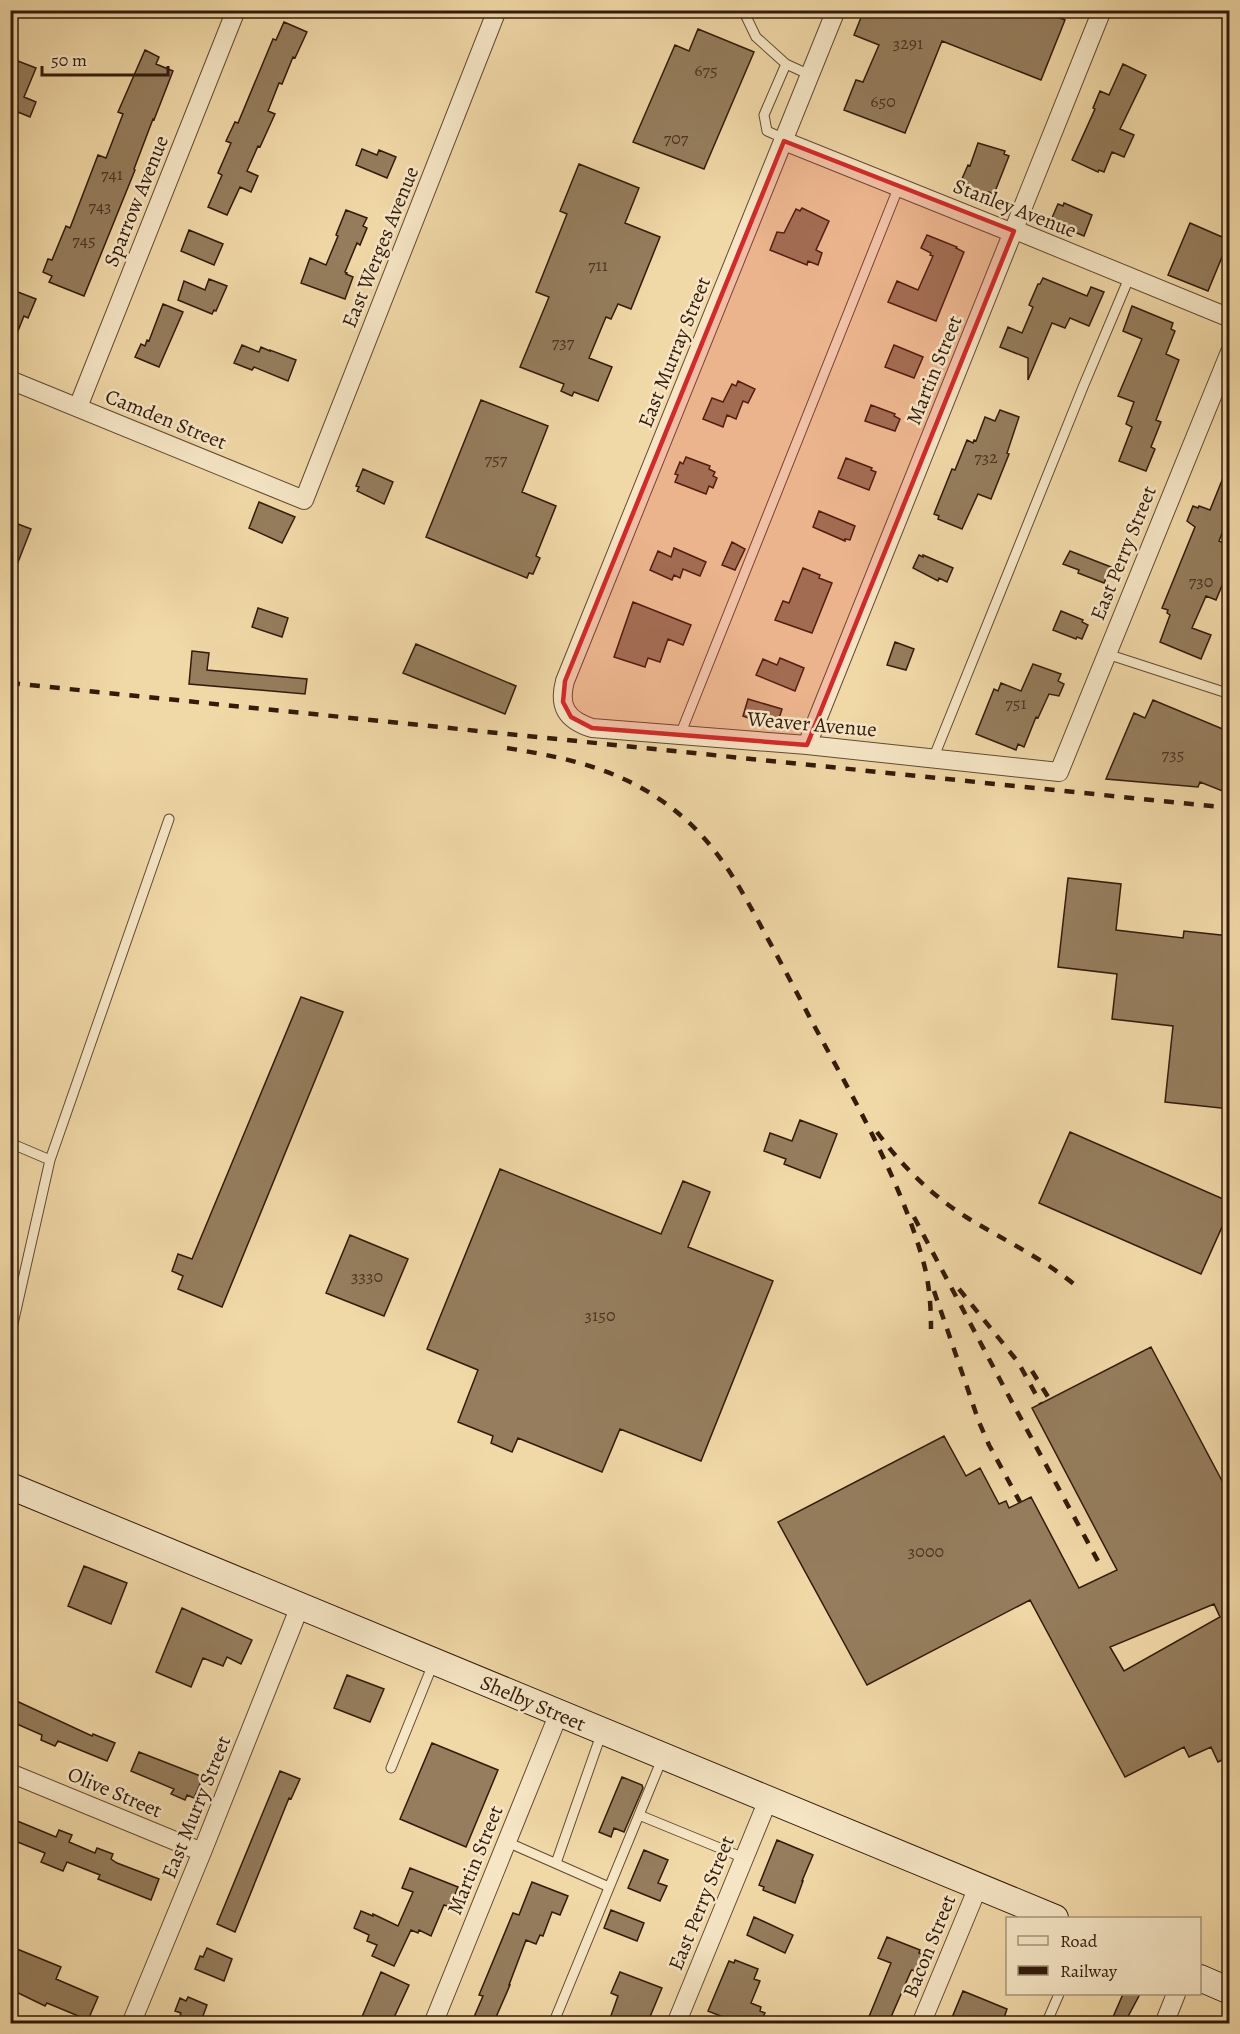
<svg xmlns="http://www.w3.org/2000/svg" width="1240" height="2034" viewBox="0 0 1240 2034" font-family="Alegreya,serif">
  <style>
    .building { fill: #957d5d; stroke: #321b0c; stroke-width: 1.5; fill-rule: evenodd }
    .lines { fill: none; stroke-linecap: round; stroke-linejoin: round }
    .service-casing { stroke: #624a33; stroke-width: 11 }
    .minor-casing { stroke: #624a33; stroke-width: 20 }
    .secondary-casing { stroke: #321b0c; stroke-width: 28 }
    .service { stroke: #f6e6c6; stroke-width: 9 }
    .minor { stroke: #f6e6c6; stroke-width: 18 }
    .secondary { stroke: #f6e6c6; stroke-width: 26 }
    .rail { stroke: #321b0c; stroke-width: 4.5; stroke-dasharray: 10 10; stroke-linecap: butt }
    .marked { fill: #d62828; fill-opacity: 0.2; stroke: #d62828; stroke-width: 4.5; stroke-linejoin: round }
    .labels { text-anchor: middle; stroke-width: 5; stroke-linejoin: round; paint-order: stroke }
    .number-label { font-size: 18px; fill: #4b3420 }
    .street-label { font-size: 21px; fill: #321b0c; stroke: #f6e6c6 }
  </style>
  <rect width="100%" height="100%" fill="#f1d8a7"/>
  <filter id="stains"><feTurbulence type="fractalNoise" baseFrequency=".00333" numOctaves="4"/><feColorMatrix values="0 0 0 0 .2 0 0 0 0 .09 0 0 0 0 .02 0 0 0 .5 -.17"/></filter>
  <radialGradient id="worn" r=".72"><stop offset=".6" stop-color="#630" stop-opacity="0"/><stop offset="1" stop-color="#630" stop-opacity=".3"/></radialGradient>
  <path class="building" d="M864 10H1049L1048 13 1065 20 1041 80 942 41 905 133 844 110 856 80 863 82 879 45 854 35Z
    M284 22 307 32 295 58 293 57 282 84 279 83 268 111 275 114 260 147 258 146 247 171 258 176 251 192 240 187 227 215 208 207 222 175 218 173 231 143 226 141 235 122 238 123 273 39 276 40Z
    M698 29 754 52 704 169 633 142 675 45 689 51Z
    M145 50 159 57 156 64 173 71 154 120 153 119 134 169 135 170 84 296 49 282 52 276 43 272 48 259 52 260 66 226 70 228 98 155 106 158 123 114 118 112Z
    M10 58 36 68 24 97 36 102 30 117 18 112 11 129Z
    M1123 64 1146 75 1120 129 1134 135 1124 157 1112 152 1104 172 1099 170 1098 172 1072 160 1095 109 1093 108 1100 91 1109 95Z
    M978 143 1005 151 1004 154 1009 156 994 194 989 192 988 195 967 187 968 184 961 181 968 165 970 166Z
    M362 149 377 155 379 150 396 157 387 178 356 165Z
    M579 164 639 188 625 223 660 237 631 309 618 304 611 319 606 317 589 358 612 367 598 401 574 392 572 396 561 391 564 384 520 367 549 297 536 292 567 214 560 211Z
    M1064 203 1092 215 1084 236 1055 224 1056 222 1051 220 1058 204 1063 206Z
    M802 208 829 221 816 250 822 253 818 265 808 261 807 265 770 250 777 232 784 233 796 209 800 211Z
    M346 210 367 218 363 226 367 228 360 245 357 243 345 272 347 273 346 274 353 277 345 299 301 283 310 258 326 265 338 236 336 235Z
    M1190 223 1229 240 1208 291 1168 275Z
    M189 230 223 244 214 265 181 251Z
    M927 235 957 247 956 248 964 252 936 321 888 302 897 281 918 290 933 256 930 255 931 253 921 248Z
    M1043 278 1087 296 1091 287 1104 292 1089 326 1070 318 1065 328 1052 323 1028 380V358L1000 347 1008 327 1022 333 1033 307 1029 305 1038 284H1040Z
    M209 279 227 286 216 311 214 310 212 314 178 300 184 281 205 290Z
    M10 289 36 299 28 318 24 316 11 348Z
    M163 304 183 312 159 367 135 357 141 344 145 346 147 340 149 341Z
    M1132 306 1173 323 1171 329 1175 331 1166 354 1179 360 1156 420 1161 422 1151 447 1155 449 1146 471 1119 461 1132 427 1126 424 1134 402 1118 396 1142 339 1123 331Z
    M242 345 259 352 261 347 270 351V350L296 360 288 381 254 367 252 370 234 363Z
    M894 345 923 357 914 378 885 367Z
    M738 381 755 389 748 403 743 401 736 419 727 415 723 427 703 419 712 398 723 402 732 384 736 386Z
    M481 400 548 426 522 492 556 506 536 556 540 558 533 574 529 573 527 578 426 537Z
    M871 405 895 414 894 416 900 419 895 431 865 421Z
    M1000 410 1019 417 1007 453 1009 454 991 499 978 494 962 529 938 519 939 516 934 514 952 469 955 470 967 440 973 443 974 440 976 441 985 417 995 421Z
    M686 457 710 466 709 469 715 472 713 476 717 478 713 488 709 486 706 494 675 482 678 475 675 474 680 462 683 464Z
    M846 458 872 468 871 470 876 472 869 490 838 478Z
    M1229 463 1230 513 1219 541 1230 545V566L1216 600 1206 596 1192 628 1211 635 1201 659 1160 642 1170 615 1167 613 1168 610 1162 608 1195 527 1187 521 1193 506 1198 508 1199 506 1210 510Z
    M363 469 393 482 384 504 357 491 359 487 356 486Z
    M259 502 295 517 282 543 249 528Z
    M819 511 855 526 850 540 845 539V541L813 527Z
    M10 521 31 529 11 580 10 579Z
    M732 542 745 549 735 570 722 565Z
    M674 548 706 562 700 576 683 569 680 578 674 575 672 580 650 570 658 551 671 557Z
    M1070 551 1111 567 1104 583 1078 573 1079 570 1063 564Z
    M919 555 923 557V555L953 568 947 582 939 578 938 581 913 568Z
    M803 568 820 575 819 578 832 583 812 633 775 620 783 601 789 603Z
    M633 602 691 625 683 645 668 639 660 662 648 658 645 667 614 657Z
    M258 608 288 618 282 637 252 627Z
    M1061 611 1083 620 1082 622 1088 625 1082 639 1077 637 1076 639 1053 630Z
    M895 642 914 649 906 670 887 665Z
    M416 644 516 686 505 714 403 673Z
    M192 651 209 653 207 670 307 679 305 694 189 684Z
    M780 658 804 668 795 691 756 675 763 659 777 665Z
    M1033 664 1061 674 1058 681 1064 684 1059 696 1049 694 1038 718 1036 717 1024 747 1018 744 1016 750 976 734 994 689 998 691 1001 683 1021 691Z
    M748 699 782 709 776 728 743 716Z
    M1153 700 1230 732V794L1200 782 1198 787 1106 779 1134 713 1145 718Z
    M1068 878 1121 884 1116 930 1183 938 1184 931 1230 936V1109L1165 1102 1173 1026 1112 1019 1117 974 1058 967Z
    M301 997 343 1012 222 1307 178 1289 183 1276 172 1271 178 1254 192 1259Z
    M800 1120 837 1134 820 1178 784 1164 786 1159 764 1151 770 1133 792 1141Z
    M1070 1132 1230 1202V1209L1201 1274 1039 1203Z
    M500 1169 661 1234 683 1181 710 1192 688 1247 773 1281 701 1461 620 1429 602 1472 518 1438 512 1452 491 1443 493 1436 458 1422 478 1370 427 1349Z
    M350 1235 408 1259 384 1316 326 1293Z
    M1151 1347 1230 1496V1756L1218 1762 1211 1747 1189 1757 1184 1747 1125 1777 1030 1600 867 1685 778 1522 944 1436 966 1476 980 1468 999 1504 1006 1501 1009 1508 1031 1497 1079 1588 1117 1570 1032 1408ZM1214 1604 1220 1617 1124 1671 1110 1647Z
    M84 1566 127 1583 111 1624 68 1606Z
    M182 1608 252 1640 241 1664 227 1657 223 1666 203 1658 191 1687 156 1672Z
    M347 1675 384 1689 370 1722 334 1708Z
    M10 1698 92 1736 93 1734 115 1743 107 1761 58 1741 55 1746 41 1740 42 1735 10 1721Z
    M432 1743 498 1770 466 1847 400 1819Z
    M139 1752 203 1777 194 1798 187 1795 185 1800 171 1794 174 1789 131 1771Z
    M280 1771 300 1779 291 1799 289 1798 235 1932 217 1924Z
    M622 1777 642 1785 643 1788 624 1832 614 1828 611 1837 599 1832Z
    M10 1818 56 1837 59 1830 72 1835 69 1842 95 1853 97 1848 113 1854 111 1859 117 1863 159 1879 151 1900 98 1879 100 1875 67 1862 63 1871 41 1862 45 1853 10 1839Z
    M777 1840 813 1855 802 1881H803L795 1903 763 1890 764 1887 759 1885Z
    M644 1850 668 1860 658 1883 667 1886 660 1901 628 1888Z
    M410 1868 458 1887 450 1907 444 1905 431 1936 419 1930 418 1933 411 1930 394 1966 372 1956 377 1945 367 1941 369 1935 354 1928 361 1911 373 1916V1914L398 1926 413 1892 402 1888Z
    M532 1882 568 1896 560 1915 552 1912 543 1936 540 1935 536 1944 526 1940 509 1985H510L493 2024H471L483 1996 479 1995 513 1913 519 1915Z
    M611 1910 644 1923 637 1941 604 1928Z
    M754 1917 793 1935 785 1953 747 1935Z
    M887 1937 920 1950 919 1953 924 1955 917 1972 912 1970 911 1971 888 2024H866L891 1963 878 1958Z
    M207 1948 232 1959 224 1981 195 1969 200 1956 203 1957Z
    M17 1949 61 1967 56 1979 98 1997 88 2020 47 2003 45 2006 10 1989V1954L14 1955Z
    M735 1960 758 1969 754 1979 760 1981 751 2003 761 2007 760 2011 765 2013 760 2024H741L708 2011 729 1961 734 1963Z
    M381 1972 409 1985 391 2024H359Z
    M620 1972 662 1988 647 2024H608L618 1996 611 1993Z
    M963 1991 1007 2009 1002 2024H959L951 2020Z
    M1123 1994H1140L1124 2024H1110Z
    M188 1997 207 2005 200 2024H177L181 2013 175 2011 180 1998 186 2001Z"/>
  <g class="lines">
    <defs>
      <path id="service" d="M743 10 756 37 786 64 810 75
        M785 139 767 131 764 115 786 64
        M1107 654 1230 694
        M680 735 899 186
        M933 759 1083 387 1129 278
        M10 1143 50 1160 10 1337
        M50 1160 169 819
        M391 1768 433 1664
        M639 1815 744 1858
        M507 1842 609 1887
        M556 1863 602 1732
        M553 2024 662 1759
        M1046 2024 1059 1994"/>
      <path id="minor" d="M836 10 565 681C558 707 567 720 592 728L807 745 1059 772 1230 352
        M784 141 1008 231 1020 232 1230 318
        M10 380 304 500 497 10
        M78 407 236 10
        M807 745 1102 10
        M10 1773 202 1852
        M131 2024 202 1852 300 1606
        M433 2024 559 1713
        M676 2024 768 1800
        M921 2024 978 1887
        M1164 2024 1176 1994"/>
      <path id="secondary" d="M10 1486 1055 1918
        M1200 1978 1230 1991"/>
    </defs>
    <use href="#service" class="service-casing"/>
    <use href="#minor" class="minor-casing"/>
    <use href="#secondary" class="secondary-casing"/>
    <use href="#service" class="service"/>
    <use href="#minor" class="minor"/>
    <use href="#secondary" class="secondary"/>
    <path class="rail" d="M10 683 1230 808
      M507 748C575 759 632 772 685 819 720 850 741 889 763 930 779 959 795 989 810 1018 851 1094 898 1174 922 1257 929 1280 931 1304 931 1329
      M877 1132C901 1165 931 1195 966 1217 1002 1239 1042 1258 1075 1285
      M914 1217 1006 1391 1099 1563
      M959 1289 1018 1362 1041 1404
      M934 1291 979 1422 989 1445 1020 1502
      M1032 1371 1050 1400"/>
  </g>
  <path class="marked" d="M784 141 1014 231 807 745 592 728 571 717 563 702 565 681Z"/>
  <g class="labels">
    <g class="number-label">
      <text x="908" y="49">3291</text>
      <text x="706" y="76">675</text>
      <text x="883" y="107">650</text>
      <text x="676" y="144">707</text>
      <text x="112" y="180">741</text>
      <text x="100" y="212">743</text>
      <text x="84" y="246">745</text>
      <text x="598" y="271">711</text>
      <text x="563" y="348">737</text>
      <text x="986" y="463">732</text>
      <text x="496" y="465">757</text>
      <text x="1201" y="587">730</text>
      <text x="1016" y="709">751</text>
      <text x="1173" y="760">735</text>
      <text x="367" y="1282">3330</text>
      <text x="600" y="1321">3150</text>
      <text x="926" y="1557">3000</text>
    </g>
    <g class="street-label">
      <text transform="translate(136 201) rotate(-68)" y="7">Sparrow Avenue</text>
      <text transform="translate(1015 208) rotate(21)" y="7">Stanley Avenue</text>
      <text transform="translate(380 247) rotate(-68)" y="7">East Werges Avenue</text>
      <text transform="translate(674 352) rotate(-68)" y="7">East Murray Street</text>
      <text transform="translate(934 370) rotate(-68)" y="7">Martin Street</text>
      <text transform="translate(166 419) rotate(22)" y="7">Camden Street</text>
      <text transform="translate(1123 553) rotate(-68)" y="7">East Perry Street</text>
      <text transform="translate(812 724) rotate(5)" y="7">Weaver Avenue</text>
      <text transform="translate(533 1703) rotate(23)" y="7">Shelby Street</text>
      <text transform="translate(115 1792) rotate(23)" y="7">Olive Street</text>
      <text transform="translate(196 1807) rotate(-68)" y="7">East Murry Street</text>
      <text transform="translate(475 1860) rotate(-68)" y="7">Martin Street</text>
      <text transform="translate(701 1903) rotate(-68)" y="7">East Perry Street</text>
      <text transform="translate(929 1946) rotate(-68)" y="7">Bacon Street</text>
    </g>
  </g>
  <rect width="1240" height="2034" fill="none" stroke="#f1d8a7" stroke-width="36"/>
  <rect x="12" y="12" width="1216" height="2010" fill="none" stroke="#321b0c" stroke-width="3"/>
  <rect x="18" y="18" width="1204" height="1998" fill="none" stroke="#321b0c" stroke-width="1.5"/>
  <rect x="1006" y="1917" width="195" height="78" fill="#f6e6c6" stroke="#a8957c" stroke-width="1.5"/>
  <rect x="1018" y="1936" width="30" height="9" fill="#f6e6c6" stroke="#a8957c" stroke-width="1.5"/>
  <text x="1060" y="1947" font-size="18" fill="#321b0c">Road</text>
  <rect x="1018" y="1966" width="30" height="9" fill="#321b0c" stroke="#a8957c" stroke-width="1.5"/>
  <text x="1060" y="1977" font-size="18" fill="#321b0c">Railway</text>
  <path d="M42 66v9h126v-9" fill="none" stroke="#321b0c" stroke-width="3"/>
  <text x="51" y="66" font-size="18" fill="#321b0c" stroke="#f6e6c6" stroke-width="4.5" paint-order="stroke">50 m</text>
  <rect width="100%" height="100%" filter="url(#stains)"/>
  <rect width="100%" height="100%" fill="url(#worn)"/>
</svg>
